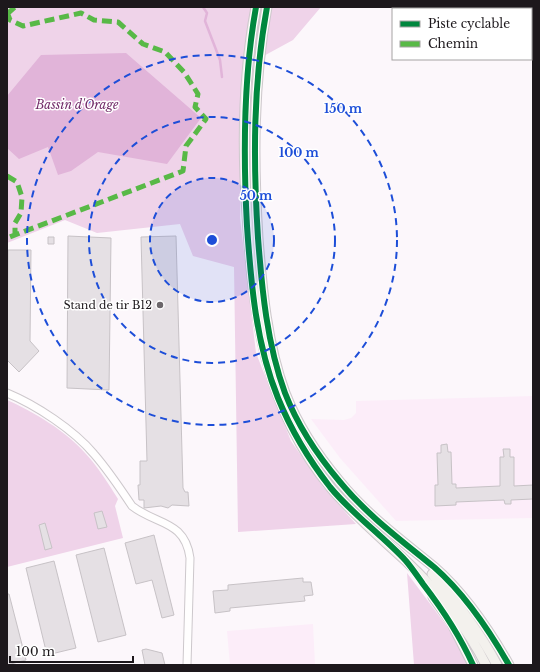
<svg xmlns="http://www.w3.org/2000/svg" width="540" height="672" viewBox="0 0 540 672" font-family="'Libre Baskerville',serif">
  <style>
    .built { fill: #fcedf9 }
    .green { fill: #efd3e9 }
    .water { fill: #e1b4d9 }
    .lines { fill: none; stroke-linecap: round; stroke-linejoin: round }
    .stream { stroke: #e1b4d9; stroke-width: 2.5 }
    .building { fill: #e5e0e4; stroke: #c7c2c6 }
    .minor-casing { stroke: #cdc8cc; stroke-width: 9 }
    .secondary-casing { stroke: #cdc8cc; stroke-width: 11 }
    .minor { stroke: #fffefe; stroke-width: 7 }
    .secondary { stroke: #f3f1ed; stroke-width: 9 }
    .quiet { stroke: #58b947; stroke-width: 5; stroke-dasharray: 10 5; stroke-linecap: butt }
    .cycleway-casing { stroke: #fff; stroke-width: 8 }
    .cycleway { stroke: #00873e; stroke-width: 6 }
    .ring { fill: none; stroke: #1d4ed8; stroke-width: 2; stroke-dasharray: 7 5 }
    .poi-dot { fill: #6b666a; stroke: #fff; stroke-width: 1.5 }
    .labels { text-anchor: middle; stroke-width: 3; stroke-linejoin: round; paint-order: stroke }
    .poi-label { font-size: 11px; fill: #1d181c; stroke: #fff; text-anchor: end }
    .water-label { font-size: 12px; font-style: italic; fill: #712a68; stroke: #fff }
    .centre { fill: #1d4ed8; stroke: #fff; stroke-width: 2 }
    .ring-label { font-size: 12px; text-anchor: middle; font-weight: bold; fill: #1d4ed8; stroke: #fff; stroke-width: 3; stroke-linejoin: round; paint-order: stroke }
  </style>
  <rect width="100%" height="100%" fill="#fcf7fb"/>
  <path class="built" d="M533 396V518L396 521 340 458 311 419 344 420 351 418 356 413V401Z
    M313 624 315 665H230L227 631Z"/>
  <path class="green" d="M7 7H321L293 40 247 65 241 148 240 218 256 353 291 441 323 487 356 524 238 532 234 267 193 256 180 224 97 233 65 220 7 243Z
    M7 400C34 412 66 431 86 454 98 467 108 483 118 499L115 506 123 538 7 567Z
    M407 573 449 629 468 665H414Z"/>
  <path class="water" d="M126 53 201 118 167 164 98 152 71 171 58 175 48 147 19 159 7 148V96L41 55Z"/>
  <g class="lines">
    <path class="stream" d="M203 7 207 13 205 21 220 60 222 77"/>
  </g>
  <path class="building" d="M68 236 111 238 109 390 67 388Z
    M176 236 183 488 185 492H188L189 506 172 505 168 508 161 506 144 508V500H139L138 485H140V461H147L141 237Z
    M48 237H54V244H48Z
    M8 250H31L30 341 39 351 19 372 7 360Z
    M447 444 448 452H451L452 484H456V488L500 486V457H504L503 449H510V457H514V486L533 485V499L511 500V504H505L504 500 456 502V505L435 506V485H438L437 453H441V445Z
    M102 511 107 527 98 529 94 513Z
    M45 523 52 548 45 550 39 525Z
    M154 535 174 615 162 618 152 580 136 584 125 543Z
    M104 548 126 635 98 642 76 555Z
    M54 561 76 648 47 655 26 568Z
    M303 578V582H311L313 595 304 596 305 601 230 608V611L215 613 213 591 228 590V585Z
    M7 594H9L26 660 7 665Z
    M146 649 162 653 165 665H145L142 650Z"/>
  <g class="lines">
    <defs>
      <path id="minor" d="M7 393C36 405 74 430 94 454 108 470 120 488 132 506 156 525 185 520 190 558L187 665"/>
      <path id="secondary" d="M256 7C243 75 242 145 247 214 253 314 264 407 331 488 353 514 380 537 405 560 438 591 466 625 486 665
        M267 7C253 84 253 160 258 238 262 290 267 344 285 393 297 424 318 456 340 482 367 515 401 540 434 567 465 594 489 630 509 665
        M432 574C457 602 479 631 497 665
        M433 597 451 622 473 665"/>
    </defs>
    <use href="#minor" class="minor-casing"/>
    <use href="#secondary" class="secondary-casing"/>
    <use href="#minor" class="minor"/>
    <use href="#secondary" class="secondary"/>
    <path class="quiet" d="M7 12 10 20 23 26 81 13 94 20 118 22 143 44 165 52 184 72 198 94 195 107 206 119 186 146 183 171 7 238
      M7 14 15 7
      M7 176 17 182 22 197 21 213 15 223V235"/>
    <defs>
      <path id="cycleway" d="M256 7C243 79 243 153 247 226 251 284 256 344 278 398 291 430 309 460 330 487 352 514 382 535 406 561 412 568 418 577 423 584 443 610 460 636 473 665
        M267 7C253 84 253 160 258 238 262 290 267 344 285 393 297 424 318 456 340 482 367 515 401 540 434 567 465 594 489 630 509 665"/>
    </defs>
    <use href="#cycleway" class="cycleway-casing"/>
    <use href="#cycleway" class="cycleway"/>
  </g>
  <circle cx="212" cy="240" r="62" fill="#1d4ed8" fill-opacity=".12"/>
  <g class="ring">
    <circle cx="212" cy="240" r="62"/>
    <circle cx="212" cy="240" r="123"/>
    <circle cx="212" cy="240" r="185"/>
  </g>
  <circle class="poi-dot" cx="160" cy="305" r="4"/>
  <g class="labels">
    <g class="poi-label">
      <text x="152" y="309">Stand de tir B12</text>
    </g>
    <g class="water-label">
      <text x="77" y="109">Bassin d'Orage</text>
    </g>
  </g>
  <circle cx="212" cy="240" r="6" class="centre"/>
  <g class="ring-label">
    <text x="343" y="113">150 m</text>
    <text x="299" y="157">100 m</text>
    <text x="256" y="200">50 m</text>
  </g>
  <rect width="540" height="672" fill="none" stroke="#1d181c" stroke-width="16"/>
  <rect x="392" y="8" width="140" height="52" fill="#ffffff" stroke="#a5a3a4"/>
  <rect x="400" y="21" width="20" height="6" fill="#00873e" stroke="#a5a3a4"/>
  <text x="428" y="28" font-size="12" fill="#1d181c">Piste cyclable</text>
  <rect x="400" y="41" width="20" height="6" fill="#58b947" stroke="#a5a3a4"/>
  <text x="428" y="48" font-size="12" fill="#1d181c">Chemin</text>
  <path d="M10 656v6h123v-6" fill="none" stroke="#1d181c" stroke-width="2"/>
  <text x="16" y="656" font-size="12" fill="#1d181c" stroke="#ffffff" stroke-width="3" paint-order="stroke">100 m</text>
</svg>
